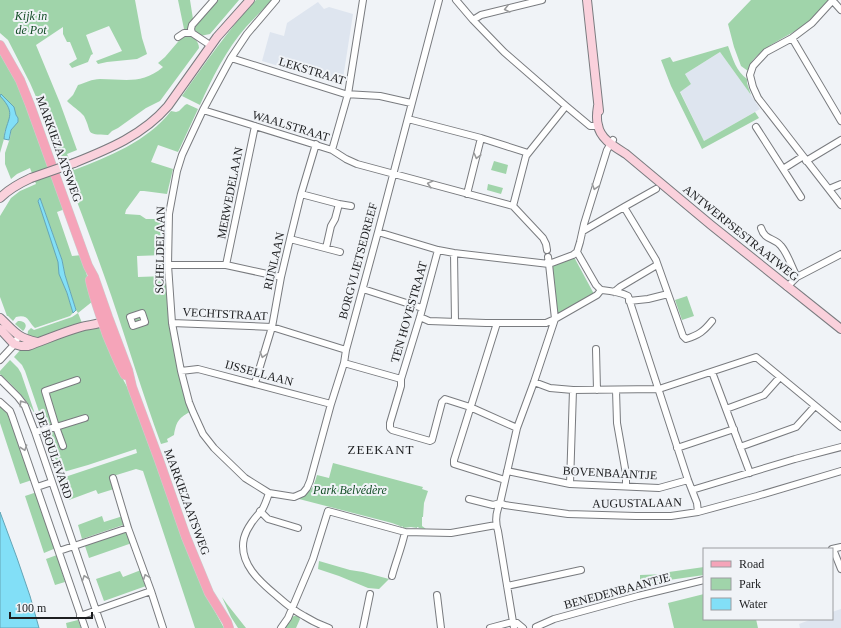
<svg xmlns="http://www.w3.org/2000/svg" width="841" height="628" viewBox="0 0 841 628" font-family="'Times New Roman',serif">
  <style>
    .built { fill: #dee5ef }
    .green { fill: #a0d4aa }
    .water { fill: #82dff7; stroke: #64a5b6 }
    .lines { fill: none; stroke-linecap: round; stroke-linejoin: round }
    .street-casing { stroke: #797b7f; stroke-width: 8 }
    .secondary-casing { stroke: #797b7f; stroke-width: 10 }
    .primary-casing { stroke: #cdcece; stroke-width: 10 }
    .street { stroke: #fff; stroke-width: 6 }
    .secondary { stroke: #fad1dc; stroke-width: 8 }
    .primary { stroke: #f5a4b9; stroke-width: 9 }
    .secondary-bridge-casing { stroke: #797b7f; stroke-width: 10; stroke-linecap: butt }
    .secondary-bridge { stroke: #fad1dc; stroke-width: 8 }
    .oneway { stroke: #999a9b }
    .labels { text-anchor: middle; stroke-width: 4; stroke-linejoin: round; paint-order: stroke }
    .park-label { font-size: 12px; font-style: italic; fill: #134d26; stroke: #f0f3f7 }
    .street-label { font-size: 12px; fill: #1d1e20; stroke: #f0f3f7 }
    .neighbourhood-label { font-size: 13px; letter-spacing: 1px; fill: #1d1e20; stroke: #f0f3f7 }
  </style>
  <rect width="100%" height="100%" fill="#f0f3f7"/>
  <path class="built" d="M318 2 324 9 329 7 353 14 342 85 262 61 270 32 284 36 287 23Z
    M720 52 751 95 760 109 704 141 680 91 691 84 685 74Z
    M841 609V628H800L799 624 812 619H832V612Z"/>
  <path class="green" d="M0 0H135L142 38 147 54 137 59 107 62 98 64 96 61 122 51 109 26 86 35 93 54 91 55 88 62 72 68 69 64 77 59 70 42H67L63 34V27L36 45 60 103 77 150 67 154 74 170C108 157 148 141 171 111L176 112 179 111 185 105 187 104 198 109 178 152 158 145 151 162 173 169 167 194 144 191H140L126 210 125 214 140 215 146 219H164V255L137 256 138 277 165 276C167 295 168 315 171 334 175 360 182 386 190 412 178 418 176 423 174 435L167 439 168 442 161 444C143 395 128 345 111 295 88 229 63 164 37 99L30 83 8 40 0 33Z
    M178 0H190L193 19 189 25 188 29H184Z
    M217 0H239L210 34 200 36 194 31 195 27Z
    M256 0H272C263 10 254 18 246 27 226 50 212 78 200 105L182 96C205 63 229 29 256 0Z
    M751 0H830C821 10 811 20 800 28 785 38 764 46 753 60 750 63 749 67 748 71L741 66 734 47 728 24Z
    M186 35C193 36 199 41 199 48L160 101 146 108 118 128 112 131 108 135C84 134 93 134 84 116 80 111 72 106 67 101L73 95 78 85C85 83 92 79 100 79 124 79 142 85 163 67L158 63 165 57 183 36Z
    M728 46C733 59 736 71 747 79V83L751 95 720 52 685 74 691 84 680 92 704 141 755 112 759 118 702 149 671 86 661 60 670 57 673 62Z
    M0 48 12 70 65 209 57 212 72 256 82 255 93 301 78 313 82 323 39 338H34L27 337 28 331 31 328 34 330 72 317 78 313 76 310 65 275 62 260 40 198 38 201 59 262V273L67 293 73 313 70 316 35 328C28 322 29 314 16 317L13 321 8 316H7L0 297V216L11 198 20 191 36 184 30 168 17 174 11 179 5 164V153L10 138 11 130 15 125 18 118C11 109 19 107 5 101L8 105 10 110V119L8 127 5 130 4 139 0 153Z
    M494 161 508 165 506 174 491 170Z
    M488 184 503 188 501 194 487 190Z
    M574 257 594 294 558 314 557 312 552 265Z
    M687 296 694 316 682 320 675 300Z
    M18 321C26 321 28 326 23 331L15 324Z
    M99 327 102 330 117 368 132 396 205 593 224 628H195L143 471 136 469 110 477 114 489 98 494 96 490 69 500 62 478 137 453 136 449 88 465 60 473 25 371 22 365 14 357 22 348 82 329Z
    M10 360 18 368 21 373 35 414C25 397 14 387 0 374V371Z
    M0 404 8 413 32 480 20 484 0 423Z
    M333 463 423 487 422 489 428 491 424 503 423 517H422V526L426 529 419 528 418 527H417V528L411 527 403 528V527L402 526 401 528 400 526 392 523 299 499C311 490 313 489 317 475L329 478Z
    M37 492 56 548 44 553 25 496Z
    M102 516 104 522 123 516 126 524 82 539 78 525Z
    M128 530 132 543 89 558 85 546Z
    M57 555 65 582 55 585 46 559Z
    M319 561 350 570 363 572 389 579 379 589 368 588 339 576 318 569Z
    M704 567V575L669 580V572Z
    M141 570 146 586 104 601 96 579 120 571 123 577Z
    M667 574 666 581 640 587V575Z
    M704 594V619H756L758 628H674L668 603Z
    M222 597 227 604 246 628H238L231 617Z
    M294 616H297L299 617 300 619 296 628H285L292 617Z
    M78 620 81 628H67L66 623Z"/>
  <path class="water" d="M1 94 14 107 16 115 18 118V122L11 130 9 140 4 139C6 118 18 115 0 96Z
    M40 198 62 260 65 275 76 310 73 313 67 293 59 274 58 262 38 201Z
    M0 512 17 558 30 596 39 628H0Z"/>
  <g class="lines">
    <defs>
      <path id="street" d="M276 0 247 34 231 58 203 110 182 155 177 171 169 214 168 265 172 323 181 371 189 402 193 412 203 434 214 448 245 478 269 493 294 497 303 493 307 488 310 481 331 404 344 363 346 350 378 232 439 0
        M456 0 473 20 504 52 566 106 590 126H598
        M833 0 812 23 792 38 766 52 753 66 750 75 753 87 758 98 841 205
        M833 1 841 10
        M473 20 481 15 542 0
        M178 37 184 33H192
        M792 38 841 121
        M210 45 192 33 191 29 192 25 214 0
        M231 58 345 94 380 96 411 103
        M203 110 255 126 332 150 346 159 357 164 513 206 526 156 566 106
        M408 119 481 138
        M756 127 801 197
        M332 150 348 94 363 0
        M806 161 841 140
        M783 169 802 157
        M829 189 841 184
        M301 194 339 204 351 206
        M467 194 481 138 528 153
        M513 206 543 238 546 244 547 250
        M624 207 656 260 683 336 686 339C699 335 704 331 712 321
        M761 228C765 241 774 237 781 246 788 254 792 268 797 277
        M583 231 624 207 656 189
        M378 232 438 250 454 253 549 264 548 257
        M290 239 340 252
        M326 248 331 226 335 219 339 204
        M438 250 420 317 401 379V386L390 423V428L392 430 430 441 432 440 442 402 445 399 470 407 517 428
        M454 253 455 322
        M168 265H226L281 277
        M226 265 255 126
        M787 287 797 277 841 254
        M363 289 422 308
        M601 290C610 291 620 292 628 296L688 480 697 503 698 512
        M614 292 620 287 657 265
        M629 301 648 299 668 294
        M142 313 145 322 133 326 130 317Z
        M420 317 429 321 486 323H546L555 319 597 295 601 290 596 285 577 252
        M172 323 272 327 346 350
        M497 323 454 460V464L505 480
        M596 349 597 390
        M0 360 12 347 19 336
        M344 363 401 379
        M181 371 198 369 331 404
        M712 372 750 473
        M0 379 18 397 25 406 35 432 102 628
        M77 380 45 391 56 427 85 418
        M534 382 550 388 573 390 659 389 756 357 841 427
        M255 383 272 327 281 277 290 239 301 194 316 144
        M616 390 617 423 626 474V486
        M0 402 10 411 12 416 85 628
        M726 409 764 395 780 377
        M35 432 56 427 63 446
        M740 447 796 427 815 406
        M677 448 734 429
        M507 471 570 484 659 488 688 480
        M113 478 128 528
        M570 484 573 390
        M37 487 52 482
        M692 490 795 459 841 447
        M269 493C267 499 265 505 262 510 255 518 247 527 244 538 238 563 260 582 277 596 286 604 294 611 304 616 312 621 320 625 329 628
        M469 499 493 505 500 503
        M500 503 505 505 568 514 636 516H671L698 512 757 496 841 471
        M260 511 268 519 298 528
        M832 549 841 547
        M833 549 841 569
        M59 551 128 528 151 591 80 616
        M392 576C396 561 402 547 405 532
        M507 586 581 570
        M151 591 163 628
        M437 595 441 628
        M512 622 517 623 523 628
        M536 627 554 619 638 596 704 580
        M281 628 288 618 313 559 328 511 405 532 451 533 496 525
        M363 628 370 594
        M490 628 512 622
        M514 628 498 531C495 522 496 512 500 503L517 428 534 382 555 319 549 264 573 255 577 252 580 242 584 224 607 150 613 140"/>
      <path id="secondary" d="M587 0 599 111
        M598 106C597 112 596 119 598 125 600 139 615 147 626 154L711 225 841 329
        M74 163C109 149 143 135 168 106L217 37 250 0
        M0 198C9 189 20 183 31 178
        M0 318C15 332 16 337 37 342
        M0 329 14 344 21 346H28C45 340 63 332 81 327 91 324 99 326 107 318"/>
      <path id="primary" d="M0 45 20 80 30 105 88 266 94 277 108 317 128 370 132 387 159 460 186 537 209 593 227 622 229 628
        M90 280C94 299 101 317 107 335 113 349 118 362 125 375"/>
    </defs>
    <use href="#street" class="street-casing"/>
    <use href="#secondary" class="secondary-casing"/>
    <use href="#primary" class="primary-casing"/>
    <use href="#street" class="street"/>
    <use href="#secondary" class="secondary"/>
    <use href="#primary" class="primary"/>
    <defs>
      <path id="secondary-bridge" d="M31 178 74 163"/>
    </defs>
    <use href="#secondary-bridge" class="secondary-bridge-casing"/>
    <use href="#secondary-bridge" class="secondary-bridge"/>
  </g>
  <defs><path id="oneway-chevron" d="M-2-3.5L2.5 0L-2 3.5" fill="none" stroke-width="1.6" stroke-linecap="round" stroke-linejoin="round"/></defs>
  <g class="oneway">
    <use href="#oneway-chevron" transform="translate(507 9) rotate(166)"/>
    <use href="#oneway-chevron" transform="translate(477 156) rotate(104)"/>
    <use href="#oneway-chevron" transform="translate(430 184) rotate(-165)"/>
    <use href="#oneway-chevron" transform="translate(595 187) rotate(107)"/>
    <use href="#oneway-chevron" transform="translate(263 355) rotate(106)"/>
    <use href="#oneway-chevron" transform="translate(22 403) rotate(-124)"/>
    <use href="#oneway-chevron" transform="translate(24 448) rotate(71)"/>
    <use href="#oneway-chevron" transform="translate(146 577) rotate(-110)"/>
    <use href="#oneway-chevron" transform="translate(85 578) rotate(-109)"/>
  </g>
  <g class="labels">
    <g class="park-label">
      <text x="31" y="20">Kijk in<tspan x="31" dy="14">de Pot</tspan></text>
      <text x="350" y="494">Park Belvédère</text>
    </g>
    <g class="street-label">
      <text transform="translate(312 71) rotate(17)" y="4">LEKSTRAAT</text>
      <text transform="translate(291 126) rotate(17)" y="4">WAALSTRAAT</text>
      <text transform="translate(59 149) rotate(70)" y="4">MARKIEZAATSWEG</text>
      <text transform="translate(230 193) rotate(-79)" y="4">MERWEDELAAN</text>
      <text transform="translate(741 233) rotate(39)" y="4">ANTWERPSESTRAATWEG</text>
      <text transform="translate(160 250) rotate(-89)" y="4">SCHELDELAAN</text>
      <text transform="translate(274 261) rotate(-77)" y="4">RIJNLAAN</text>
      <text transform="translate(358 261) rotate(-75)" y="4">BORGVLIETSEDREEF</text>
      <text transform="translate(409 312) rotate(-74)" y="4">TEN HOVESTRAAT</text>
      <text transform="translate(225 314) rotate(3)" y="4">VECHTSTRAAT</text>
      <text transform="translate(259 373) rotate(15)" y="4">IJSSELLAAN</text>
      <text transform="translate(54 455) rotate(71)" y="4">DE BOULEVARD</text>
      <text transform="translate(610 473) rotate(3)" y="4">BOVENBAANTJE</text>
      <text transform="translate(187 502) rotate(70)" y="4">MARKIEZAATSWEG</text>
      <text transform="translate(637 503) rotate(-1)" y="4">AUGUSTALAAN</text>
      <text transform="translate(617 591) rotate(-15)" y="4">BENEDENBAANTJE</text>
    </g>
    <g class="neighbourhood-label">
      <text x="381" y="454">ZEEKANT</text>
    </g>
  </g>
  <rect x="703" y="548" width="130" height="72" fill="#f0f3f7" stroke="#9c9ea1"/>
  <rect x="711" y="561" width="20" height="6" fill="#f5a4b9" stroke="#9c9ea1"/>
  <text x="739" y="568" font-size="12" fill="#1d1e20">Road</text>
  <rect x="711" y="578" width="20" height="12" fill="#a0d4aa" stroke="#9c9ea1"/>
  <text x="739" y="588" font-size="12" fill="#1d1e20">Park</text>
  <rect x="711" y="598" width="20" height="12" fill="#82dff7" stroke="#9c9ea1"/>
  <text x="739" y="608" font-size="12" fill="#1d1e20">Water</text>
  <path d="M10 612v6h82v-6" fill="none" stroke="#1d1e20" stroke-width="2"/>
  <text x="16" y="612" font-size="12" fill="#1d1e20" stroke="#f0f3f7" stroke-width="3" paint-order="stroke">100 m</text>
</svg>
